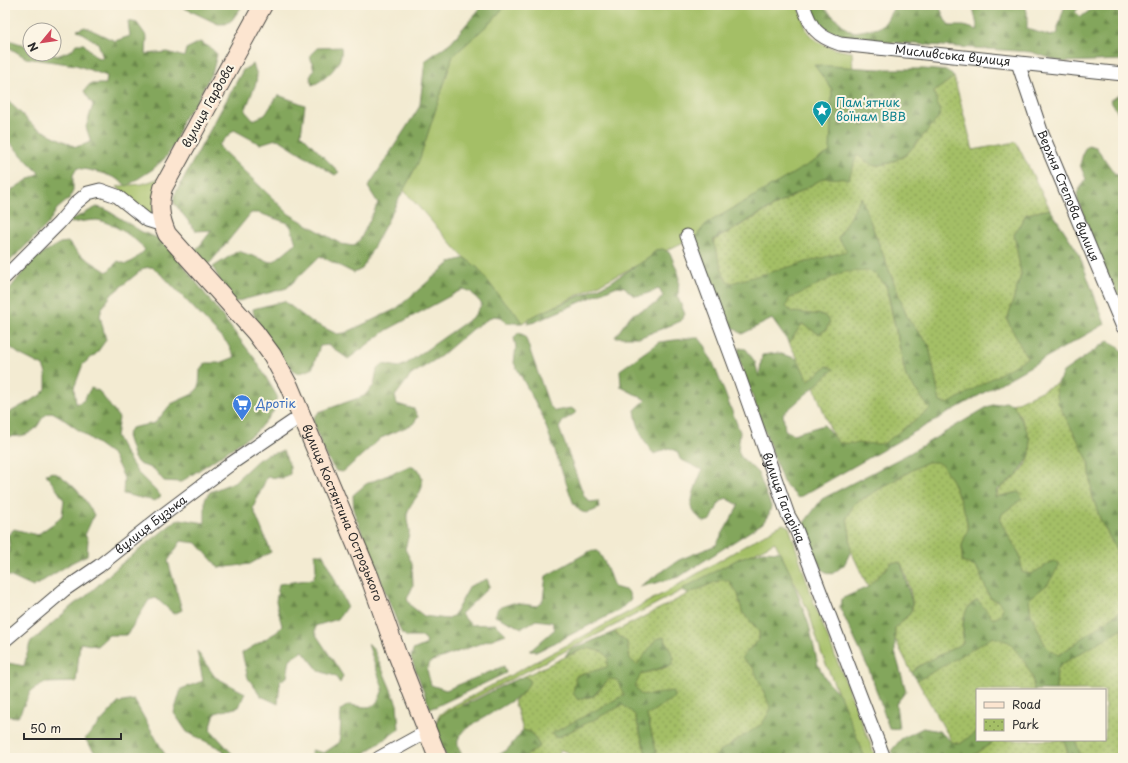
<svg xmlns="http://www.w3.org/2000/svg" width="1128" height="763" viewBox="0 0 1128 763" font-family="'Playpen Sans',sans-serif">
  <style>
    .grass { fill: #a4bf66; stroke: #687548 }
    .forest { fill: url(#forest-firs); stroke: #576843 }
    .park { fill: url(#park-dots); stroke: #687548 }
    .lines { fill: none; stroke-linecap: round; stroke-linejoin: round }
    .street-casing { stroke: #494844; stroke-width: 15 }
    .secondary-casing { stroke: #494844; stroke-width: 20 }
    .street { stroke: #fff; stroke-width: 13 }
    .secondary { stroke: #fce5d0; stroke-width: 18 }
    .labels { text-anchor: middle; stroke-width: 4; stroke-linejoin: round; paint-order: stroke }
    .street-label { font-size: 12px; fill: #2b2b2b; stroke: #fcf5e5 }
    .culture-label { font-size: 12px; fill: #0d838f; stroke: #fcf5e5; text-anchor: start }
    .shop-label { font-size: 12px; fill: #366cbe; stroke: #fcf5e5; text-anchor: start }
  </style>
  <defs>
    <pattern id="forest-firs" width="22" height="20" patternUnits="userSpaceOnUse"><rect width="22" height="20" fill="#83a65b"/><path d="M5 1l3.5 6h-7zM16 11l3.5 6h-7z" fill="#6b874b"/></pattern>
    <pattern id="park-dots" width="8" height="8" patternUnits="userSpaceOnUse"><rect width="8" height="8" fill="#a4bf66"/><path d="M2 2h.1M6 6h.1" fill="none" stroke="#869b54" stroke-width="1.8" stroke-linecap="round"/></pattern>
  </defs>
  <rect width="100%" height="100%" fill="#fcf5e5"/>
  <filter id="ink" filterUnits="userSpaceOnUse"><feTurbulence type="fractalNoise" baseFrequency=".025" numOctaves="2"/><feDisplacementMap in="SourceGraphic" scale="8" xChannelSelector="R" yChannelSelector="G"/><feConvolveMatrix kernelMatrix="1 2 1 2 8 2 1 2 1" color-interpolation-filters="sRGB"/></filter>
  <filter id="wash" filterUnits="userSpaceOnUse"><feTurbulence type="fractalNoise" baseFrequency=".012" numOctaves="4" result="noise"/><feDisplacementMap in="SourceGraphic" scale="16" xChannelSelector="R" yChannelSelector="G"/><feGaussianBlur stdDeviation="0.9" result="paint"/><feColorMatrix in="noise" values="0 0 0 0 0 0 0 0 0 0 0 0 0 0 0 0 0 1.4 0 .05"/><feComposite in="paint" operator="in"/></filter>
  <g filter="url(#wash)">
    <rect width="100%" height="100%" fill="#f3ebd2"/>
    <path class="grass" d="M491 5H798C801 12 805 29 809 34 819 45 838 51 852 52L857 155 522 323 400 186 448 55Z
      M158 179 152 216 117 187 120 186 142 184Z
      M783 524 789 527 815 606 876 758H863L852 727 821 652 809 613 775 542 452 710 443 715 436 722 440 714 453 706 664 593 777 527Z"/>
    <path class="forest" d="M178 5H243L232 20 226 24H218Z
      M483 5H506L492 21 453 56 419 161 362 269 354 273 320 256 287 288 231 303 213 267 238 251 270 262 274 261 296 243 291 227 288 223 259 213H251L210 263 202 266 194 253 212 230 196 231 174 203V196L243 70 253 64 257 75 256 83 245 111 253 120 265 115 278 95 305 105 301 134 339 172 335 175 280 140 276 139 260 144 234 130 219 145 221 149 289 214 341 244 353 246 360 240 378 203 368 187 418 109 420 104 425 61 451 42Z
      M805 5H821L847 29 855 32 878 28 885 23 893 9V5H939L945 20 950 26H964L978 30 973 7 969 5H1025L1027 12V29L1051 36 1058 33V27L1065 5H1082L1075 12 1081 17 1097 5H1118L1123 9V60L1062 62 1031 52 857 40 826 30 813 20Z
      M128 21 137 23 147 37 146 54 168 52 184 57 186 49 200 42 211 48 217 54 213 70 197 101 182 120 175 144 166 157 153 169 127 186C113 174 95 171 77 168L73 175V191L69 199 57 209 48 224 5 266V202L13 189 39 173 5 138V98L35 127 76 147 91 142 86 127 93 105 84 91 90 84H106L107 76 76 65 26 58 5 45V37L9 40 30 47V54H52L57 56 72 50 76 44H84L96 57 103 58 98 43 77 30 85 27 115 41 130 36Z
      M341 47C345 62 325 81 312 85L310 77 314 70 310 55 317 48Z
      M814 65 878 69H923L948 71 954 77 934 92 941 115 906 155 890 163 874 166 849 179 824 178 713 240 846 251 838 238 861 197 908 319 929 345 940 402 1026 358 1007 320 1021 274 1014 234 1026 214 1050 209 1078 252 1105 324 798 498 783 482 738 356 739 348 746 349 755 362 759 377 762 355 778 353 798 359 808 381 827 366 835 369 783 414 785 430 793 434 824 425 839 443 930 409 906 377 888 293 793 312 824 315 830 322 826 330 819 334 802 324 789 343 772 319 742 334 728 324 709 289 690 244 706 224 830 152 832 89Z
      M1123 93V117L1118 113 1110 100Z
      M1088 145 1096 147 1115 174 1123 177V303C1104 274 1091 233 1078 201L1077 193 1086 179 1080 165 1084 150Z
      M97 207 105 209 142 232 158 238 173 252 255 359 277 396 273 412 256 432 181 482 164 481 154 469 139 464 134 458 127 436 131 428 155 423 171 404 193 394 199 387 200 370 205 363H220L235 357 227 343 164 277 152 267 144 268 112 294 102 308 100 316 106 340 96 354 83 364 74 388 76 404 83 401 91 388 99 391 119 418 116 436 124 451 137 472 161 496 155 501 123 494 124 478 113 455 59 416 52 412C40 416 42 422 35 429 26 437 16 437 5 436V415L39 396 46 389V373L43 366 19 354 5 343V295L33 259 60 243 68 242 79 254 107 272 118 261 126 264 133 261 145 250C137 238 111 222 97 220 89 220 79 222 71 223L69 221Z
      M663 249 670 253 679 275 678 298 685 314 681 321 641 337H615L631 315 657 303 663 296 659 289C644 294 635 302 625 287L617 286 535 322 527 324 531 317 609 283 650 257 655 250Z
      M465 258 478 268 503 301 514 311 522 323H506L501 317 493 316 472 329 441 356 411 375 395 396 397 404 414 409 418 417 413 424 381 438 343 472 336 471C326 458 317 435 313 419L319 412 364 396 374 385 377 369 383 364 399 367 406 364 473 317 482 304 471 292 463 289 387 330 348 359 329 345 320 346 312 369 297 374C282 357 255 333 253 309L284 301 310 321 337 334 345 333 396 309 451 262Z
      M519 332 525 336 549 405 555 411 571 408 577 412 563 421 559 428 584 496 590 502 598 501 599 508C586 515 581 515 573 502L542 415 514 363 516 347 514 338Z
      M691 338H699L706 347 707 353 712 360 740 432 738 450 741 457 758 473 771 506 769 514 763 523 679 577 639 587 679 560 716 545 739 505 726 498 719 503 711 520 704 522C700 518 695 515 693 510 688 501 699 480 702 470L680 459 677 451 669 448 654 454C643 442 637 426 635 410L646 400 621 387 620 370 659 342Z
      M1108 341 1116 345 1123 351V563L1100 519 1092 495 1089 462 1061 410 1058 403 1056 388 1063 372Z
      M1005 402 1013 404 1028 432 1031 448 1030 456 1017 475 997 490 995 497 1020 492 1023 499 1002 514 1000 521 1020 555 1022 572 1031 574 1053 561 1061 564 1048 584 1029 599 1031 614 1045 644 1051 651 1059 655 1123 609V628L1062 664 1057 670 1056 690H1034C1031 668 1022 659 1009 642L924 677 917 680 912 673 917 667 963 643C963 630 961 602 979 600 985 599 992 601 998 601L990 598 977 568 962 561V545L968 529 965 513 952 481 928 462 921 465 854 504 847 518 850 534 851 551 844 565 832 574C829 573 825 572 823 570 815 560 807 536 804 523L822 499 910 453 989 406Z
      M283 451 290 466V474L283 478 267 477 253 508 271 552 250 564 219 568 197 543 181 541 168 561 182 610 174 614 156 598 149 600 127 635H109L97 646 80 643 76 682 45 683 31 691 18 717 5 716V664L8 663 24 666 30 643 74 604 85 597 120 565 173 523 180 519 205 523V499L210 492 234 482 259 459 267 455Z
      M410 466 419 470C430 494 410 497 407 515 406 521 410 528 409 534 408 539 406 544 405 549L412 563 413 586 407 599 411 606 424 616 447 619 454 615 470 586 487 579 490 586 461 614 471 625 496 624 506 634 430 662 427 670 431 685 446 690 504 666 506 673 435 707 430 708 411 658 413 650 427 644 423 637H407L401 632 354 512 353 495 366 484Z
      M53 472C71 480 85 498 94 515L85 535 88 539 87 555 73 562 33 587 5 574V555L10 551 8 535 14 529 37 535 57 521 62 515 64 500 46 474Z
      M590 551H598L605 563 614 587 628 591 631 599 620 610 538 651H530L555 629 552 622 536 620 522 628 495 616 498 608 513 603 537 606 543 600 546 576Z
      M763 551 780 552 790 573 809 625 818 665 827 681 840 695 865 758H714L720 751 741 658 759 639V631L742 612 738 594 720 580 688 594 682 589 740 558Z
      M315 554H323L347 606 338 619 315 626V633L343 676 340 683 335 676 319 671 303 651 290 659 287 677 280 681 278 704 261 696 248 678 242 653 277 632 282 626 276 601 279 584 313 579 316 571Z
      M892 562 901 563 912 603 911 612 895 628V652L906 691 896 704 899 729 889 728 870 672 840 608 841 599 868 587Z
      M614 632 627 642 630 659 656 639 664 637 674 658 671 665 641 674 649 695 672 690 675 697 647 715 658 758H647L635 715 623 706 557 738 550 734 624 695 609 679 593 696 578 700 573 693 576 676 606 667 587 648 565 656 570 650Z
      M368 644 374 650 397 704 399 729 358 758H312V750L324 753 340 742 341 710 348 705C370 707 375 712 383 689Z
      M197 651 215 677 245 693 239 707 215 713 210 729 236 758H226L223 750 187 732 174 713 181 689 203 681Z
      M525 676 531 681 521 695 464 730C454 742 458 746 463 758H447C443 749 433 732 436 723 440 711 459 708 469 703 488 694 505 683 525 676Z
      M134 700 167 758H99L85 739 118 703Z
      M923 728 939 731 952 742 960 744 977 731V740H996L970 758H894L891 751 901 739Z
      M523 730 531 732 540 746 523 758H493L507 750Z
      M1064 740H1075L1082 758H1069Z"/>
    <path class="park" d="M954 77 973 150 1016 142 1050 209 1026 214 1014 234 1021 274 1007 320 1027 358 948 404 940 402 929 345 908 319 861 197 838 238 847 251 731 283 725 279 713 241 824 178 849 179 857 155 874 166 890 163 906 155 941 115 934 92Z
      M867 271 875 273 886 286 906 377 930 409 883 444 839 443 833 436 814 387 834 369 827 366 808 381 798 359 789 343 802 324 819 334 826 330 830 322 824 315 792 312 786 307 789 299 843 272Z
      M1058 383 1056 388 1058 403 1089 462 1092 495 1100 519 1123 563V609L1059 655 1051 651 1045 645 1031 614 1029 599 1048 584 1060 564 1053 561 1031 574 1022 572 1020 555 1000 521 1002 514 1022 499 1019 492 995 497C999 487 1008 483 1016 476 1043 452 1027 429 1013 404Z
      M928 462H936L943 466 952 481 965 513 968 529 962 545V561L977 568 990 598 998 601 1003 608 1000 616 993 619 978 600C960 608 963 626 963 643L917 667 912 673 895 639V628C899 623 907 618 911 612 916 603 905 572 901 563L892 562 868 587 851 551 850 534 847 518 854 504 921 465Z
      M720 580H728L738 594 742 612 759 631V639L741 658 754 669 771 709 762 724 720 751 714 758H658L647 715 675 697 672 691 649 695 640 694 635 686 641 674 671 666 674 658 664 637 656 639 637 665 630 659 627 642 614 632 688 594Z
      M1123 628V758H1082L1075 740H1105V690H1056L1057 670 1062 664Z
      M993 637 1009 642 1024 661 1032 676 1034 690H977V731L960 744 952 742 917 680 924 677Z
      M587 648 603 652 608 658 607 667 576 676 573 693 578 700 594 696 609 679 617 680 624 695 551 734 557 738 623 705 635 715 647 758H572L569 753 561 750 555 758H523L540 746 531 732 523 730 514 701 521 695 531 681 525 676 565 657Z
      M996 740H1064L1069 758H970Z"/>
  </g>
  <g filter="url(#ink)">
    <g class="lines">
      <defs>
        <g id="street">
          <path id="s1" d="M803 5C811 28 816 36 840 44L1123 74"/>
          <path id="s2" d="M1018 63 1042 134 1123 327"/>
          <path id="s3" d="M687 236 740 379 788 515 796 529 884 758"/>
          <path d="M5 277 59 223 76 203 88 193 100 190 117 196 147 220 163 225"/>
          <path id="s4" d="M5 640 64 590 99 566 163 515 232 463 301 416"/>
          <path d="M379 758 428 731"/>
        </g>
        <g id="secondary">
          <path id="s5" d="M263 5 163 188C158 205 160 218 167 234L255 332 272 355 289 386 370 578 397 654 438 758"/>
        </g>
      </defs>
      <use href="#street" class="street-casing"/>
      <use href="#secondary" class="secondary-casing"/>
      <use href="#street" class="street"/>
      <use href="#secondary" class="secondary"/>
    </g>
  </g>
  <defs>
    <symbol id="sight-pin" viewBox="-11 -11 22 30"><path d="M0 17L-7.5 6A9.5 9.5 0 1 1 7.5 6Z" fill="#0f9aa8" stroke="#fcf5e5"/><path d="M0-6L1.8-2.2L6-1.7L2.9 1.2L3.7 5.4L0 3.3L-3.7 5.4L-2.9 1.2L-6-1.7L-1.8-2.2Z" fill="#fff"/></symbol>
    <symbol id="supermarket-pin" viewBox="-11 -11 22 30"><path d="M0 17L-7.5 6A9.5 9.5 0 1 1 7.5 6Z" fill="#3f7fe0" stroke="#fcf5e5"/><path d="M-6-5.5h2.5l.6 2H6L4.5 2H-2.5L-4.4-4H-6ZM-1.5 3.2a1.3 1.3 0 1 0 .1 0ZM3 3.2a1.3 1.3 0 1 0 .1 0Z" fill="#fff"/></symbol>
  </defs>
  <g fill-rule="evenodd">
    <use href="#sight-pin" x="811" y="99" width="22" height="30"/>
    <use href="#supermarket-pin" x="231" y="393" width="22" height="30"/>
  </g>
  <g class="labels">
    <g class="street-label">
      <text dy="4" stroke="none"><textPath href="#s1" startOffset="170">Мисливська вулиця</textPath></text>
      <text transform="translate(208 106) rotate(-61)" y="4">вулиця Гардова</text>
      <text dy="4" stroke="none"><textPath href="#s2" startOffset="142">Верхня Степова вулиця</textPath></text>
      <text dy="4" stroke="none"><textPath href="#s3" startOffset="279">вулиця Гагаріна</textPath></text>
      <text dy="4" stroke="none"><textPath href="#s5" startOffset="589">вулиця Костянтина Острозького</textPath></text>
      <text dy="4" stroke="none"><textPath href="#s4" startOffset="186">вулиця Бузька</textPath></text>
    </g>
    <g class="culture-label">
      <text x="836" y="107">Пам'ятник<tspan x="836" dy="14">воїнам ВВВ</tspan></text>
    </g>
    <g class="shop-label">
      <text x="256" y="408">Дротік</text>
    </g>
  </g>
  <rect width="1128" height="763" fill="none" stroke="#fcf5e5" stroke-width="20"/>
  <rect x="976" y="689" width="130" height="52" fill="#fcf5e5" stroke="#a8a49b"/>
  <rect x="984" y="702" width="20" height="6" fill="#fce5d0" stroke="#a8a49b"/>
  <text x="1012" y="709" font-size="12" fill="#2b2b2b">Road</text>
  <rect x="984" y="719" width="20" height="12" fill="url(#park-dots)" stroke="#a8a49b"/>
  <text x="1012" y="729" font-size="12" fill="#2b2b2b">Park</text>
  <g transform="translate(42 42) rotate(241)"><circle r="19" fill="#fcf5e5" stroke="#a8a49b"/>
  <path d="M0-3L7 15L0 10L-7 15Z" fill="#d1495b"/>
  <text y="-6" font-size="11" font-weight="bold" text-anchor="middle" fill="#2b2b2b">N</text>
  </g>
  <path d="M24 733v6h97v-6" fill="none" stroke="#2b2b2b" stroke-width="2"/>
  <text x="30" y="733" font-size="12" fill="#2b2b2b" stroke="#fcf5e5" stroke-width="3" paint-order="stroke">50 m</text>
</svg>
